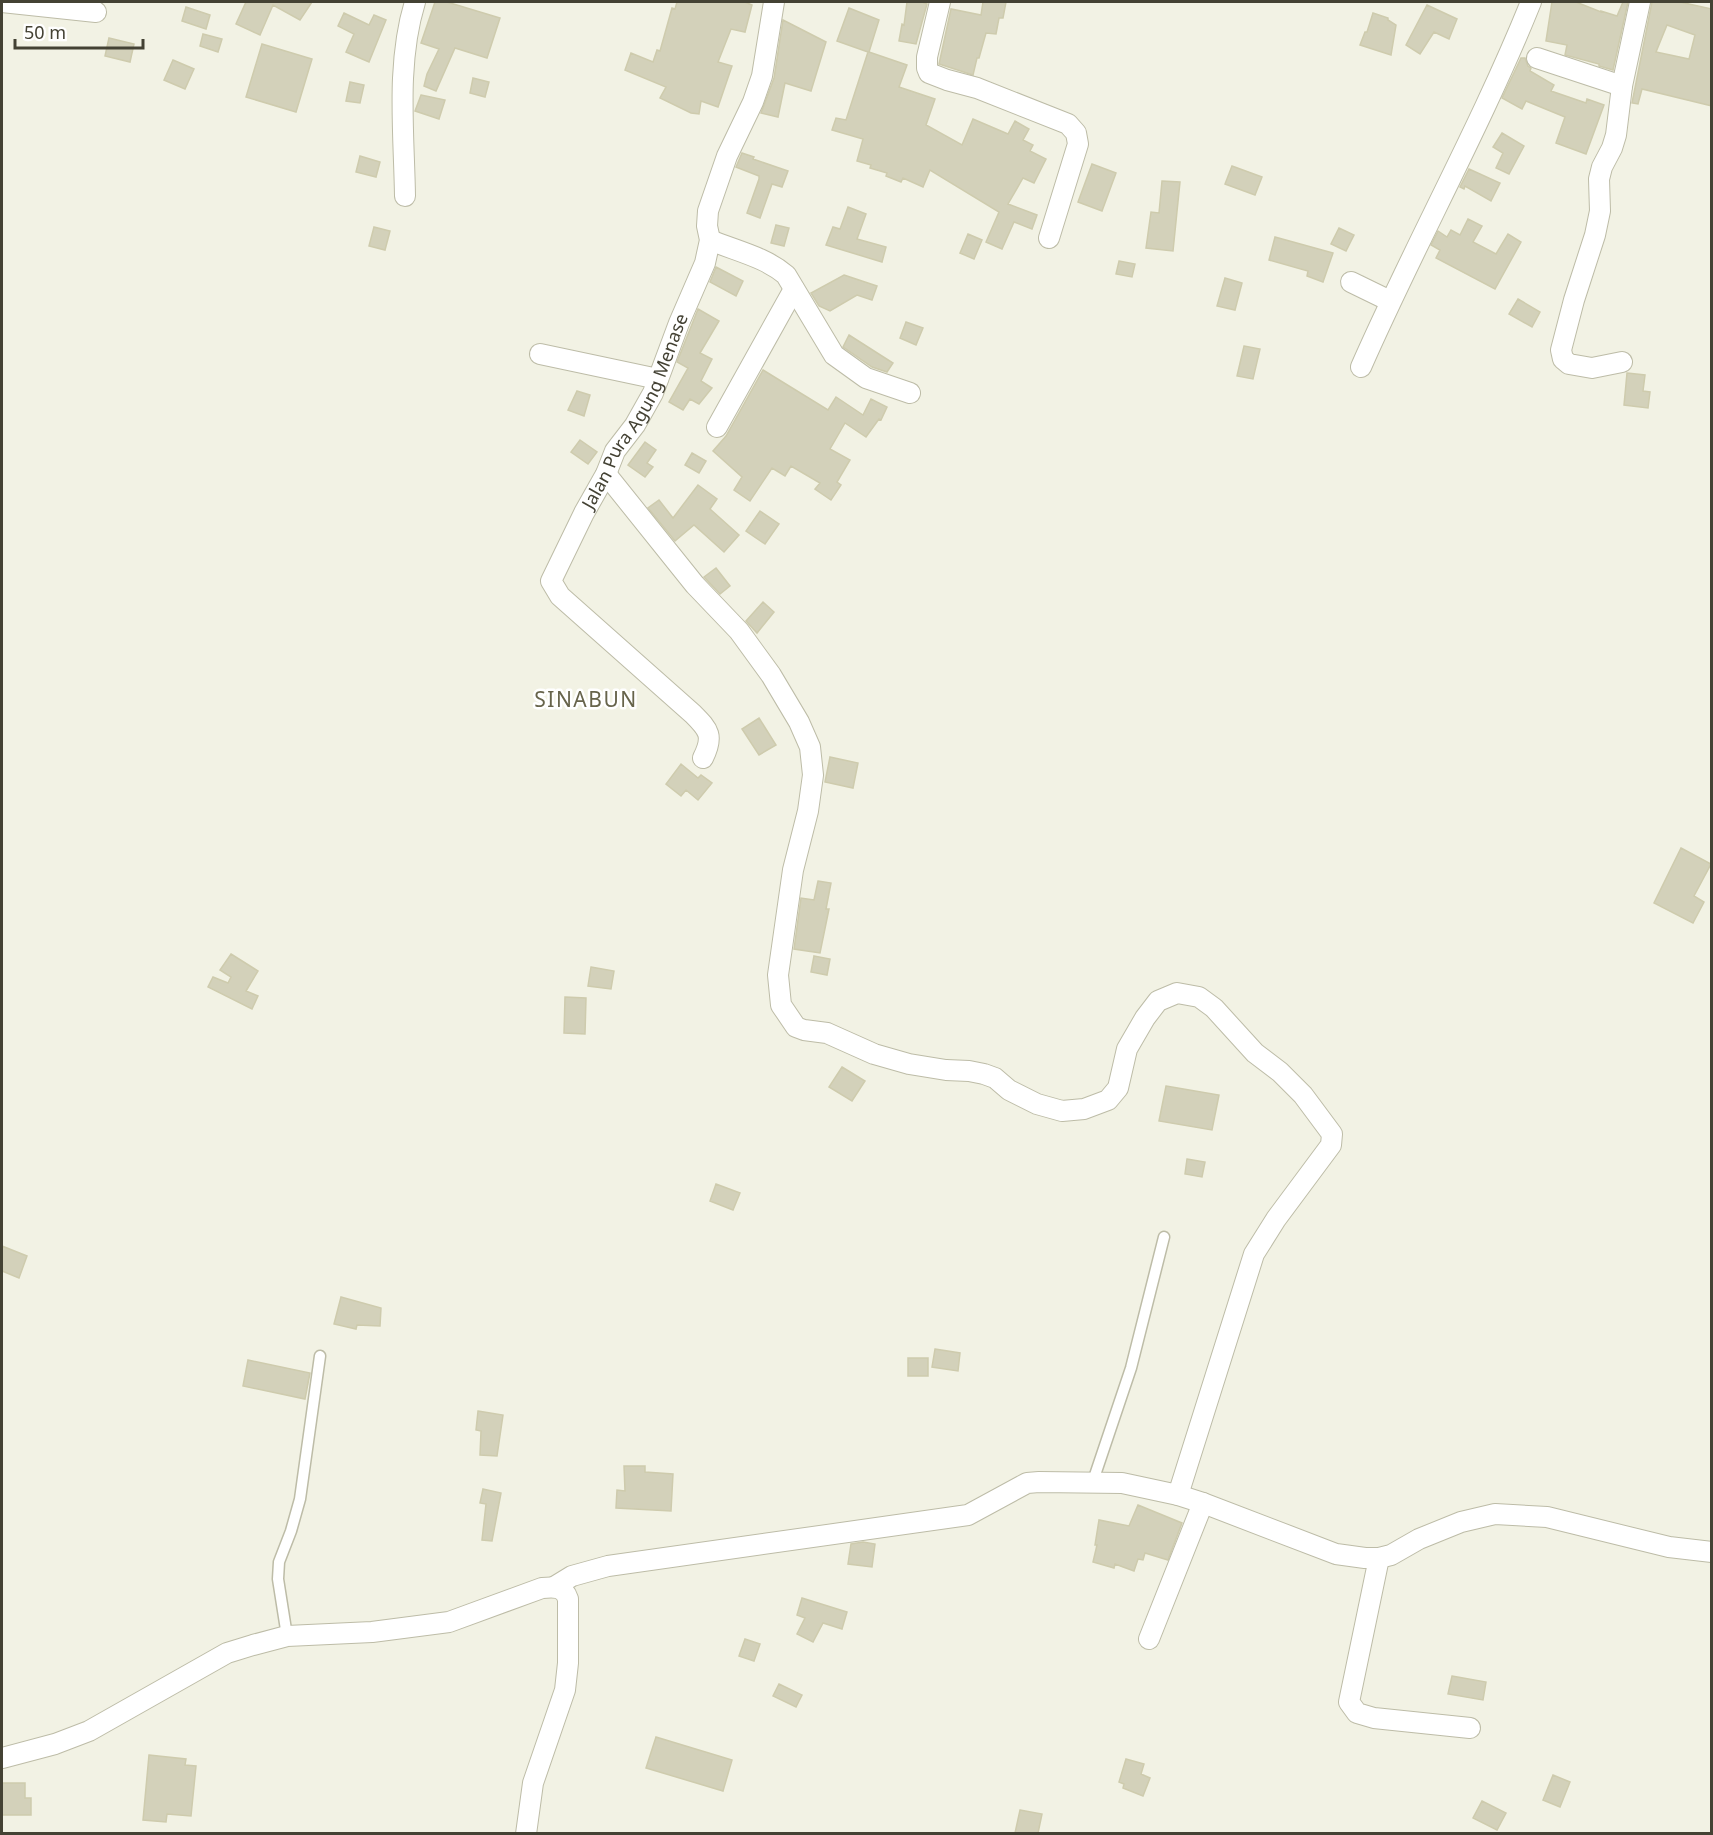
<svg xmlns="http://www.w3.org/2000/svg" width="1713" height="1835" viewBox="0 0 1713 1835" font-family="'Noto Sans',sans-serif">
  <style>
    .building { fill: #d3d1ba; stroke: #cecbad; stroke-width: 1.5; fill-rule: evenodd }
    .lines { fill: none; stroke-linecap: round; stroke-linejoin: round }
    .service-casing { stroke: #bdbca7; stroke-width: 13 }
    .minor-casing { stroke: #bdbca7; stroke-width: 22 }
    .service { stroke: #fff; stroke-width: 10 }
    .minor { stroke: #fff; stroke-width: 20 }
    .labels { text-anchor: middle; stroke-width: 5; stroke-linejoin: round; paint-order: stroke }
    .street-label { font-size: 18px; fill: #444234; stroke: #fff }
    .quarter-label { font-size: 21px; letter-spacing: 1.5px; fill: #67644b; stroke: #fff }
  </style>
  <rect width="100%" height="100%" fill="#f2f2e4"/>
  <path class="building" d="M246 2H312L300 20 273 5 260 35 236 24Z
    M435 2H447L500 18 487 58 455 48 436 91 424 86 427 74 439 49 421 43Z
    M677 2H745L752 5 745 32 731 29 718 62 732 66 718 107 701 101 699 114 691 113 660 98 666 87 625 70 631 53 653 62 657 50 660 51 672 8 675 9Z
    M907 2H924V3L927 4 916 44 899 41 902 24 904 25Z
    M983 2H1006L1003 18H999L996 34 986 33 979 58H977L973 75 939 64 951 9 981 15Z
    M1552 2H1576L1601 12V11L1617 16 1623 2H1628L1613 70 1599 66V64L1565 55 1567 45 1546 41Z
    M1652 2H1680L1712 9V106L1642 89 1638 104 1632 103ZM1667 25 1695 35 1689 59 1656 52Z
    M1427 5 1457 19 1449 39 1434 32 1420 54 1406 45Z
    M186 7 210 15 206 29 182 21Z
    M849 8 879 20 869 52 907 65 899 87 935 99 926 125 962 145 973 119 1008 134 1015 121 1029 129 1023 140 1033 145 1030 151 1046 159 1034 183 1023 178 1008 204 1037 215 1032 229 1014 222 1002 249 986 242 999 212 930 170 923 187 903 178 901 182 886 176 887 173 870 168 871 165 857 161 863 139 832 130 836 118 846 120 868 52 837 41Z
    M344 13 369 25 374 15 386 20 369 62 346 52 354 34 338 26Z
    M1373 13 1388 18V20L1396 25 1391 55 1360 45 1365 32H1367Z
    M783 20 826 42 811 91 785 83 778 117 761 113 774 78Z
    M203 34 222 39 218 52 200 46Z
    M109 38 134 44 130 62 105 56Z
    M262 44 312 59 296 112 246 97Z
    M1521 58H1525L1528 66 1531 68 1530 71 1554 85 1551 91 1586 103 1587 99 1604 105 1586 154 1556 143 1565 117 1526 101 1522 109 1502 98Z
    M173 60 194 69 185 89 164 80Z
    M473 78 489 82 485 97 470 93Z
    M350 82 364 85 360 103 346 101Z
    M421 95 445 100 439 119 415 111Z
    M1502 133 1524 146 1509 174 1496 168 1503 153 1493 147Z
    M742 153 754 157 753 159 788 171 782 187 772 184 760 218 747 213 759 179V176L736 167Z
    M360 156 380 162 376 177 356 172Z
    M1092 164 1116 173 1102 211 1078 202Z
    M1232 166 1262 177 1255 195 1225 184Z
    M1469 169 1500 183 1491 201 1465 186 1464 189 1460 187Z
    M1162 181 1180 182 1173 251 1146 248 1151 212 1159 213Z
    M848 207 866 214 857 239 886 247 882 262 826 245 833 227 840 229Z
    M1468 219 1482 226 1473 242 1496 254 1508 234 1521 242 1495 289 1436 258 1440 250 1431 245 1438 231 1447 237 1451 230 1460 235Z
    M776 225 789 228 784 246 771 243Z
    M374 227 390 231 385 250 369 246Z
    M1339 228 1354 235 1346 251 1331 244Z
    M968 234 982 240 974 259 960 253Z
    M1275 237 1333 253 1323 282 1307 276 1308 271 1269 260Z
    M1119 261 1135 264 1132 277 1116 274Z
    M716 267 743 281 736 296 710 282Z
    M844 275 877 286 872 300 857 295 830 311 819 306 811 293Z
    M1225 278 1242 283 1235 310 1217 306Z
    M1518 299 1540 312 1532 327 1509 314Z
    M698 309 719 321 700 353 712 359 701 381 712 388 699 404 690 399 683 410 669 402 688 368 677 362Z
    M906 322 923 328 916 345 900 338Z
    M849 335 893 363 887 372 872 367 843 347Z
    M1244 346 1260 349 1253 379 1237 376Z
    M763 370 828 410 836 397 863 415 871 399 887 407 881 420 879 419 866 437 845 423 830 449 850 460 837 482 841 485 831 500 815 489 820 483 791 466 785 476 772 468 750 501 734 490 742 477 713 451 726 436Z
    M1627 373 1645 375 1643 391 1650 392 1648 408 1624 405Z
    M577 391 590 395 584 416 568 410Z
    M580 440 597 452 588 464 571 452Z
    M645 442 656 450 647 463 653 467 645 477 628 465Z
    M692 453 706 461 699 473 685 465Z
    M698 485 717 499 710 509 739 535 724 552 694 525 675 541 648 508 659 500 673 518Z
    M760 511 779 524 765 544 746 531Z
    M716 568 730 586 720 594 704 577Z
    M763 602 774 612 757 633 746 621Z
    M759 718 776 745 759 755 742 729Z
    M830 757 858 763 853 788 825 782Z
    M681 764 698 778 701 775 712 783 698 800 686 790 681 796 666 784Z
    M1681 848 1711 864 1694 896 1704 902 1693 923 1654 903Z
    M818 881 831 883 826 909H829L820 953 794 949 801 898 814 900Z
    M231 954 258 971 246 991 258 996 252 1009 208 987 213 977 228 983 231 977 220 970Z
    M814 956 830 959 827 975 811 972Z
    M591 967 614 971 611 989 588 986Z
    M565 997 586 998 585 1034 564 1033Z
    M842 1067 865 1081 852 1101 829 1087Z
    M1166 1086 1219 1095 1212 1130 1159 1121Z
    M1187 1159 1205 1162 1202 1177 1185 1174Z
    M716 1184 740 1193 733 1210 710 1201Z
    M2 1246 27 1256 19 1278 2 1271Z
    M341 1297 381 1308 380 1326 357 1325 356 1329 334 1324Z
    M935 1349 960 1353 958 1371 932 1367Z
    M908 1358H928V1376H908Z
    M248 1360 310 1373 305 1399 243 1386Z
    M478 1411 503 1415 497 1456 480 1455 481 1431 476 1430Z
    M624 1466H645V1472L673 1474 671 1511 616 1508 617 1490 625 1491Z
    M483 1489 501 1493 492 1541 482 1540 486 1504 480 1503Z
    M1138 1505 1182 1523 1168 1560 1145 1553 1143 1560 1138 1559 1134 1571 1115 1564 1114 1568 1093 1562 1097 1545H1095L1099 1520 1129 1526Z
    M863 1542 875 1544 872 1567 848 1564 851 1544Z
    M802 1598 847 1612 842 1629 823 1623 813 1642 797 1634 805 1618 797 1615Z
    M745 1639 760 1644 754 1661 739 1656Z
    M1452 1676 1486 1682 1483 1700 1448 1694Z
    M779 1684 802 1695 796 1707 773 1696Z
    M656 1737 732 1760 723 1791 646 1768Z
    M149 1755 186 1759 185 1765 196 1766 191 1816 167 1814 166 1822 143 1820Z
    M1126 1759 1144 1764 1141 1774 1150 1778 1143 1796 1123 1788 1124 1784 1119 1782Z
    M1553 1775 1570 1782 1560 1807 1543 1800Z
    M2 1783H25V1798H31V1815H2Z
    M1482 1801 1506 1813 1497 1830 1473 1818Z
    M1020 1810 1042 1814 1038 1833H1015Z"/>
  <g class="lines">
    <defs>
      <path id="service" d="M1093 1481 1131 1368 1164 1237
        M287 1636 278 1579 279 1562 291 1531 300 1499 320 1356"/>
      <g id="minor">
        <path d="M2 2 96 12"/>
        <path d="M940 2 927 57V68L929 73 947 80 977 88 1068 124 1076 133 1078 144 1049 238"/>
        <path d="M1537 58 1622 86"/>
        <path d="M405 196C404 132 396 64 415 2"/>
        <path d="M710 240C736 251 765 257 786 275L834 355 866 378 910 393"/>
        <path d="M1351 282 1390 301"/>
        <path d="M540 354 658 379"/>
        <path d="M1622 362 1592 368 1569 364 1563 359 1561 350 1574 300 1595 235 1600 211 1599 179 1602 167 1612 148 1616 135 1622 86 1640 2"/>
        <path d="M1361 367C1415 244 1481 126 1531 2"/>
        <path d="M717 427 794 289"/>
        <path d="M606 474 695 585 739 631 771 675 799 722 810 747 813 775 808 811 793 870 778 975 781 1005 796 1027 804 1030 827 1033 874 1054 909 1064 946 1070 969 1071 984 1074 995 1078 1009 1090 1037 1104 1062 1111 1084 1109 1108 1100 1118 1088 1127 1049 1145 1018 1158 1001 1177 993 1199 997 1214 1008 1255 1053 1280 1072 1303 1095 1332 1134 1331 1145 1276 1219 1254 1254 1178 1495"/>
        <path id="s1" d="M703 758C714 736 709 730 693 714L560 596 551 581 584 513 606 474 615 451 635 425 653 393 679 323 705 263 710 240 707 226 708 211 727 156 753 102 762 76 774 2"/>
        <path d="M1379 1558 1349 1702 1357 1713 1374 1718 1470 1728"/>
        <path d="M554 1587 572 1576 608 1566 968 1515 1027 1483 1039 1482 1122 1483 1178 1495 1203 1503 1336 1554 1365 1558H1379L1391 1555 1419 1539 1461 1522 1495 1514 1547 1517 1669 1547 1712 1552"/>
        <path d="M1149 1639 1203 1503"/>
        <path d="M2 1758 55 1744 89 1731 227 1653 253 1645 287 1636 372 1632 449 1622 542 1588C554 1587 564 1586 568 1599V1663L565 1690 533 1783 526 1834"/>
      </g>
    </defs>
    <use href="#service" class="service-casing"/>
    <use href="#minor" class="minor-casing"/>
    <use href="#service" class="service"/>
    <use href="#minor" class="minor"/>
  </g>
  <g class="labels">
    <g class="street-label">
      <text dy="6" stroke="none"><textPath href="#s1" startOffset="436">Jalan Pura Agung Menase</textPath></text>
    </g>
    <g class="quarter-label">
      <text x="586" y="707">SINABUN</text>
    </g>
  </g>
  <rect width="1713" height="1835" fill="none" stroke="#444234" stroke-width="6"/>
  <path d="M15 39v9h128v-9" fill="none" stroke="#444234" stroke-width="3"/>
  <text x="24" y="39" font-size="18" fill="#444234" stroke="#ffffff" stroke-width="4.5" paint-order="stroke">50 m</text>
</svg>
